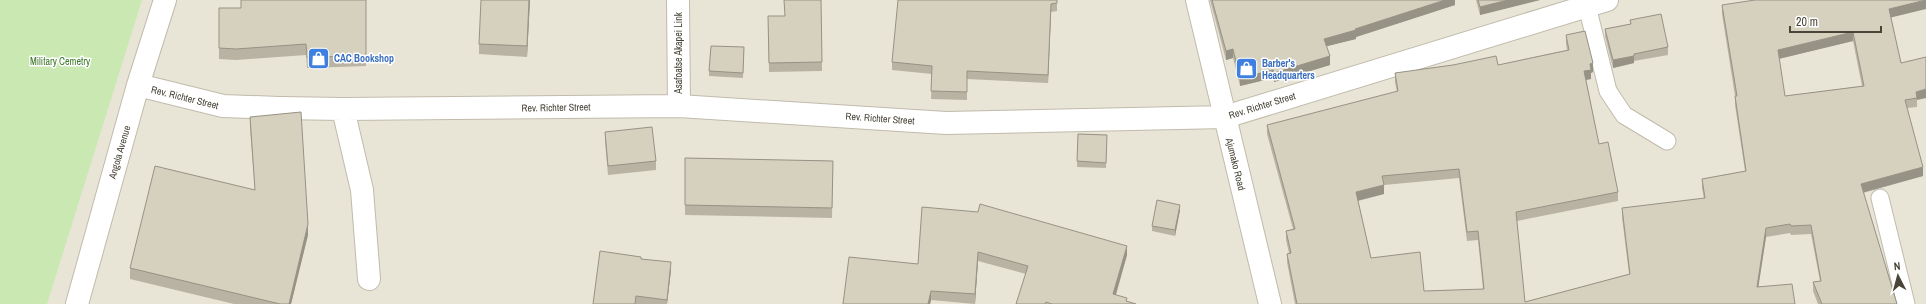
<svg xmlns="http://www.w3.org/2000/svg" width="1926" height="304" viewBox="0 0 1926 304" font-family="'Archivo Narrow',sans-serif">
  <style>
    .residential { fill: #e8e5d7 }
    .green { fill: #c9e8b2 }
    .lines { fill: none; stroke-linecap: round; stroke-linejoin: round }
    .lane-casing { stroke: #c0bbab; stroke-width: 19 }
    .street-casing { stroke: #c0bbab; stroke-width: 24 }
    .lane { stroke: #fff; stroke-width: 17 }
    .street { stroke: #fff; stroke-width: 22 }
    .wall { fill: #b8b3a3; fill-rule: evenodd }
    .shaded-wall { fill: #969285 }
    .building { fill: #d6d0be; stroke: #969285; fill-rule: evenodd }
    .labels { text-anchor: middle; stroke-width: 3; stroke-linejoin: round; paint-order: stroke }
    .street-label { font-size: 10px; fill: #484437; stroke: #fff }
    .shop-label { font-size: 10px; font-weight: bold; fill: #366cbe; stroke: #fff; text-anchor: start }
    .park-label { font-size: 10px; fill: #3f7a2a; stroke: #fff }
  </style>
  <rect width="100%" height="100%" fill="#f4f2e9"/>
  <path class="residential" d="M0 0H1926V304H0Z"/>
  <path class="green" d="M0 0H142L47 304H0Z"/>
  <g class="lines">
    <defs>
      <path id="lane" d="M1587 6 1608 91 1624 115 1667 141
        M1880 198 1906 304"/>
      <path id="street" d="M678 0 679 106
        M1197 0 1270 304
        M138 85 223 106 279 108 343 109 679 106 946 123 1225 117 1607 0
        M343 109 362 190 369 279
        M77 304 138 85 165 0"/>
    </defs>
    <use href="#lane" class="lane-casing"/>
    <use href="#street" class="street-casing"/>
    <use href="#lane" class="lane"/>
    <use href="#street" class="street"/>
  </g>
  <path class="wall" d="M366 0V66L307 68 306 55 236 60 219 59V8H241Z
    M530 0 527 57 479 54V44Z
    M821 0 822 71 769 72 768 25 784 16Z
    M1057 0V11L1051 12 1048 83 967 79V100L931 99 932 74 892 70V62Z
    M1210 0H1455V5L1356 37V39L1326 46 1330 65 1274 82 1273 78 1240 86 1233 58 1226 60Z
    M1476 0H1540L1480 15Z
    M1722 5 1891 17 1901 63 1926 57 1917 100V107L1907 108 1923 176 1863 193 1897 304H1818L1813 291V282L1820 281 1811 234 1791 235 1790 233 1766 237 1758 287 1795 304H1295L1287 262V254L1289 253 1286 240V231L1293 229 1267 134V125L1397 92 1395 82V73L1498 65 1567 50 1566 44V35L1593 72 1591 73V79L1586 80 1599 144 1618 192V201L1517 221 1525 302 1629 274 1622 217V208L1704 199 1702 188V179L1745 171 1735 105V96L1722 14ZM1853 41 1862 86 1785 96 1779 59ZM1459 178 1467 241 1478 240 1483 289 1424 291 1371 258 1358 201 1384 194V185Z
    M1630 20 1668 47V55L1634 61V63L1613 68 1605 36V29L1630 24Z
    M744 47 743 78 709 76V71Z
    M250 117 308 235 291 304H234L130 279V268L255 190 250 128Z
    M605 132 656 161V170L608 175 605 141Z
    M1078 134 1107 135 1106 168 1077 167Z
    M685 158 833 161 832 218 685 215Z
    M922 207 1127 255 1116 295 1127 301 1136 304H1016L1026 274 978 261 975 304 931 300 930 304H843L918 264Z
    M1180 210 1175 236 1152 231V226Z
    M641 259 671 270 667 304H593Z"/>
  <path class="shaded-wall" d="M529 0H530L527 57V46Z
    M1445 0H1455V5L1356 37V39L1324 47V39Z
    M1508 0H1540L1480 15V7Z
    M1926 0V9L1889 18V9Z
    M1051 4V12L1048 83V75Z
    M1853 32V41L1778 59V50Z
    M1233 49V58L1226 60V51Z
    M1330 56V65L1274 82V73Z
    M1634 56V63L1613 68V60Z
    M1593 63V72L1591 73V79L1584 80V71L1590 64Z
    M1273 70V78L1240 86V78Z
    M1926 89V98L1917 100V98L1916 92Z
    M1923 167V176L1861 193V184Z
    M1384 185V194L1356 201V192Z
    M1180 205V210L1175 236V230Z
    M308 224V235L291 304H289Z
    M1766 228V237L1757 296V287Z
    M1127 246V255L1113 304V294Z
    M978 252V261L975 304V294Z
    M671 262V270L667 304V300Z
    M931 291V300L930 304H928Z"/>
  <path class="building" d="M241 0H366V56L307 57 306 44 236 49 219 48V8H241Z
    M481 0H529L527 46 479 44Z
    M784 0H821L822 62 769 63 768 16H785Z
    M898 0H1057V3L1051 4 1048 75 967 71V92L931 91 932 66 892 62Z
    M1212 0H1445L1355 29 1356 30 1324 39 1330 56 1274 73 1273 70 1240 78 1233 49 1226 51Z
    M1478 0H1508L1480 7Z
    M1755 0H1926L1889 9 1901 63 1926 57V89L1916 92 1917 98 1905 100 1923 167 1861 184 1897 304H1822L1813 282 1821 281 1811 225 1791 226 1790 224 1766 228 1757 287 1792 284 1795 304H1297L1287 254 1291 253 1286 231 1295 229 1267 125 1398 91 1395 73 1453 65 1496 56 1498 65 1569 50 1566 35 1585 31 1593 63 1590 64 1591 70 1584 71 1599 144 1608 142 1618 192 1516 212 1525 302 1630 274 1622 208 1705 198 1702 179 1746 171 1735 96H1737L1722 5ZM1853 32 1864 86 1785 96 1778 50ZM1459 169 1467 232 1478 231 1484 289 1424 291 1420 252 1371 258 1356 192 1384 185 1382 176Z
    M1661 14 1668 47 1634 54V56L1613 60 1605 29 1631 24 1630 20Z
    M711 46 744 47 743 73 709 71Z
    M301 112 308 224 289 304H280L130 268 155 166 255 190 250 117Z
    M652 127 656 161 608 166 605 132Z
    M1078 134 1107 135 1106 163 1077 161Z
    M685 158 833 161 832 208 685 205Z
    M1157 200 1180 205 1175 230 1152 226Z
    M980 204 1127 246 1113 294 1127 298 1126 301 1136 304H1052L1046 302 1045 304H1016L1028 266 978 252 975 294 931 291 928 304H843L849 257 918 264 922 207 978 212Z
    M600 251 641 257V259L671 262 667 300 636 296 635 304H593Z"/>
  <defs>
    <symbol id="shop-square" viewBox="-11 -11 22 22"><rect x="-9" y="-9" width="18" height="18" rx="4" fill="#3f7fe0" stroke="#fff"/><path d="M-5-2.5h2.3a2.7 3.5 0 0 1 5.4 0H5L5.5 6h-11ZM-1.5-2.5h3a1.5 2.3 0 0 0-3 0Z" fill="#fff"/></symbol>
  </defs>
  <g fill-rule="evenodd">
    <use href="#shop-square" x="306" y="46" width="25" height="25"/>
    <use href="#shop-square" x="1234" y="56" width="25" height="25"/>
  </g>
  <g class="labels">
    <g class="street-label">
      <text transform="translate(678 53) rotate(-90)" y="4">Asafoatse Akapei Link</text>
      <text transform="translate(185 97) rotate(14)" y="4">Rev. Richter Street</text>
      <text transform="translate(1262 105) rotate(-17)" y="4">Rev. Richter Street</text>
      <text transform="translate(556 107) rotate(-1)" y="4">Rev. Richter Street</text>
      <text transform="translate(880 118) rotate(4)" y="4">Rev. Richter Street</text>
      <text transform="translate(119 152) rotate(-74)" y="4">Angola Avenue</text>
      <text transform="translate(1236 164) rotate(76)" y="4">Ajumako Road</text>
    </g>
    <g class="shop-label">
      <text x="334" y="62">CAC Bookshop</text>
      <text x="1262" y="67">Barber's<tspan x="1262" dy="12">Headquarters</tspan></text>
    </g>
    <g class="park-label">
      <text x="60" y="65">Military Cemetry</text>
    </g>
  </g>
  <g transform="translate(1898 276) rotate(354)" stroke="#ffffff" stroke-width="3" paint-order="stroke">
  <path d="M0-3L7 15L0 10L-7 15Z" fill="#484437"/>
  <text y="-6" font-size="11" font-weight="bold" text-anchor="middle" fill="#484437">N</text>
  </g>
  <path d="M1790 26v6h91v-6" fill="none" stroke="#484437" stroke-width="2"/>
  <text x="1796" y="26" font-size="12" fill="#484437" stroke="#ffffff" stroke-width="3" paint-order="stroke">20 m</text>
</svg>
